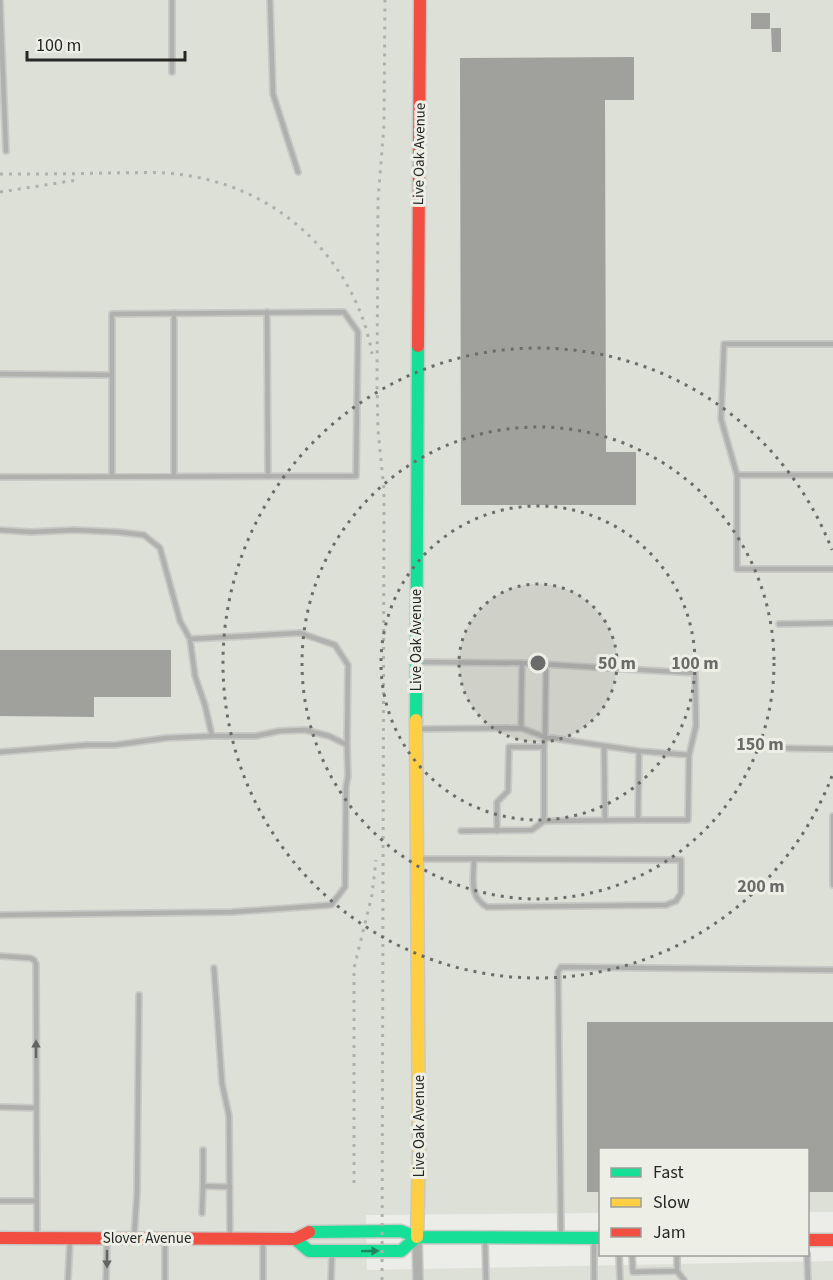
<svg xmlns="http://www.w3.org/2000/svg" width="833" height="1280" viewBox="0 0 833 1280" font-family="'Source Sans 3',sans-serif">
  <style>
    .built { fill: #dde0d6 }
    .building { fill: #a0a19d }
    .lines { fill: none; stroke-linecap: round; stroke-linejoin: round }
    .lane-casing { stroke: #c8c9c6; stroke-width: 8 }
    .street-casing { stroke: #c8c9c6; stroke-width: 12 }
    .fast-casing { stroke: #c8c9c6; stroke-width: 15 }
    .slow-casing { stroke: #c8c9c6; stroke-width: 15 }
    .jam-casing { stroke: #c8c9c6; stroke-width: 15 }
    .lane { stroke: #b0b1ae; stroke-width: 4.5 }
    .street { stroke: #b0b1ae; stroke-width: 9 }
    .fast { stroke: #16e098; stroke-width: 12 }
    .slow { stroke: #ffcf43; stroke-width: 12 }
    .jam { stroke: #f24e42; stroke-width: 12 }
    .rail { stroke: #afb0ac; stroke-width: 3; stroke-dasharray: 3 6; stroke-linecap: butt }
    .oneway { fill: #646562 }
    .oneway2 { fill: #1e845e }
    .ring { fill: none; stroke: #6b6c69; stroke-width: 3; stroke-dasharray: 3 6 }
    .labels { text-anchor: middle; stroke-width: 6; stroke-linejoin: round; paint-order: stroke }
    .street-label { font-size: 15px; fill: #262724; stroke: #edefe6 }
    .centre { fill: #6b6c69; stroke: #edefe6; stroke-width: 3 }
    .ring-label { font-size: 18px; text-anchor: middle; font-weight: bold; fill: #6b6c69; stroke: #edefe6; stroke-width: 6; stroke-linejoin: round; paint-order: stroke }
  </style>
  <rect width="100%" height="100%" fill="#ecede8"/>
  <path class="built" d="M0 0H833V1212H808V1150H600V1213L366 1215 367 1270 833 1261V1280H0Z"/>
  <path class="building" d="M751 13H770V29H751Z
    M771 28H781V52H772Z
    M634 57V100H605L606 452H636V505H461L460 58Z
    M0 650H171V697H94V717L0 716Z
    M587 1022H833V1192H807V1149H600V1192H587Z"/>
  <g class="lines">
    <defs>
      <path id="lane" d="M0 0 6 151
        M172 0V72
        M270 0 273 94 298 172
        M267 312 268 476
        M174 313V476
        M833 344H724L721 419 737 475V569H833
        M0 374 112 375
        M737 475H833
        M0 477 356 476 358 332 344 312 112 314V476
        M0 530 31 532 74 530 118 532 144 535 160 548 180 621 190 639 195 676 205 705 212 736 166 738 115 745H87L0 752
        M779 624 833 623
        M190 639 300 633 335 645 348 665 347 745
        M522 663 695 673 696 726 689 755
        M521 728 545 737 639 751 638 820 544 821V747L545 737 546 665
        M418 729 521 728 522 663 419 662
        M604 746 605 820
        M771 748 833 749
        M833 816V885
        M638 820H688L689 755 639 751
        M461 831 532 830 544 821
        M497 831V802L508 791 509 747H544
        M420 859H474C474 878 468 896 487 907L666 905 676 901 681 893V860L474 859
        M0 915 232 912 331 905 345 887 346 787 348 776 347 745 329 736 305 730 279 731 256 736H212
        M0 956 30 958 34 960 36 964 37 1238
        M214 968 222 1083 229 1116 230 1239
        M0 1107 36 1108
        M203 1150V1186L230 1187
        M0 1201H37
        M202 1213 203 1186
        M561 1235 558 972 561 967 833 970
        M485 1237 486 1280
        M134 1238 137 1194 139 995
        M619 1254 620 1280
        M632 1254 633 1272 677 1271V1254
        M807 1254 808 1280
        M677 1271 684 1280
        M68 1280 70 1241
        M106 1280 107 1241
        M165 1280V1241
        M263 1280V1241
        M331 1280 332 1253
        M594 1280V1238"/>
      <path id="street" d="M417 1237 418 1280"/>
      <path id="fast" d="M416 720 418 346
        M309 1232 401 1231 417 1237 600 1238
        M295 1239 309 1251H401L417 1237"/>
      <path id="slow" d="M416 720 419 1153 417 1237"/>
      <path id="jam" d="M418 346 420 0
        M0 1238 295 1239 309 1232
        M808 1240H833"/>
    </defs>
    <use href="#lane" class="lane-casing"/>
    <use href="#street" class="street-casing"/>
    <use href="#fast" class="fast-casing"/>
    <use href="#slow" class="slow-casing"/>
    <use href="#jam" class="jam-casing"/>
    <use href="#lane" class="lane"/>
    <use href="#street" class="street"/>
    <use href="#fast" class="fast"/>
    <use href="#slow" class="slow"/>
    <use href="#jam" class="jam"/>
    <path class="rail" d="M0 174C35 174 70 174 105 173 125 173 145 172 165 173 224 177 278 201 318 245 346 276 365 313 372 354
      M0 192 77 180
      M354 1183V968L372 895 376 860
      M382 1280 384 490 378 430 377 384 378 200 384 125 385 0"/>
  </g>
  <defs><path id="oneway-solid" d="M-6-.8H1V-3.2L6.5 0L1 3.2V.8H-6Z" transform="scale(1.5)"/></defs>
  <g class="oneway">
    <use href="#oneway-solid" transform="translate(36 1049) rotate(-90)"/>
    <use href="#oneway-solid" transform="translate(107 1259) rotate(90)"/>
  </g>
  <use class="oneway2" href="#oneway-solid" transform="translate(370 1251) rotate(-1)"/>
  <circle cx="538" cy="663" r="79" fill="#6b6c69" fill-opacity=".12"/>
  <g class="ring">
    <circle cx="538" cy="663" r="79"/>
    <circle cx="538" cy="663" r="157"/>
    <circle cx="538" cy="663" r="236"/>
    <path d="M832 776A315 315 0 1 1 832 550"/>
  </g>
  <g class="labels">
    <g class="street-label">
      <text transform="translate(419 154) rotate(-89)" y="5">Live Oak Avenue</text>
      <text transform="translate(416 640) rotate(-90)" y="5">Live Oak Avenue</text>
      <text transform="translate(419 1126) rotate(-90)" y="5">Live Oak Avenue</text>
      <text x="147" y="1243">Slover Avenue</text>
    </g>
  </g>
  <circle cx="538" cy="663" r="9" class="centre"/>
  <g class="ring-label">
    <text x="617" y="669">50 m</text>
    <text x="695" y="669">100 m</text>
    <text x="760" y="750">150 m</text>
    <text x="761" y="892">200 m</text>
  </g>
  <rect x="599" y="1148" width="210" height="108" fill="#edefe6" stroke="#9d9f98" stroke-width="1.5"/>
  <rect x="611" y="1168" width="30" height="9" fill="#16e098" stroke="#9d9f98" stroke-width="1.5"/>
  <text x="653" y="1178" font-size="18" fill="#262724">Fast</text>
  <rect x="611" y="1198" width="30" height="9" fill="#ffcf43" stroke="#9d9f98" stroke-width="1.5"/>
  <text x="653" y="1208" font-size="18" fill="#262724">Slow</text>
  <rect x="611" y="1228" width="30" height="9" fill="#f24e42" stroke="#9d9f98" stroke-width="1.5"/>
  <text x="653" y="1238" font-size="18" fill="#262724">Jam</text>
  <path d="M27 51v9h158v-9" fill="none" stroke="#262724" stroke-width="3"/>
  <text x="36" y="51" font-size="18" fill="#262724" stroke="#edefe6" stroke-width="4.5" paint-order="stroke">100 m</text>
</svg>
